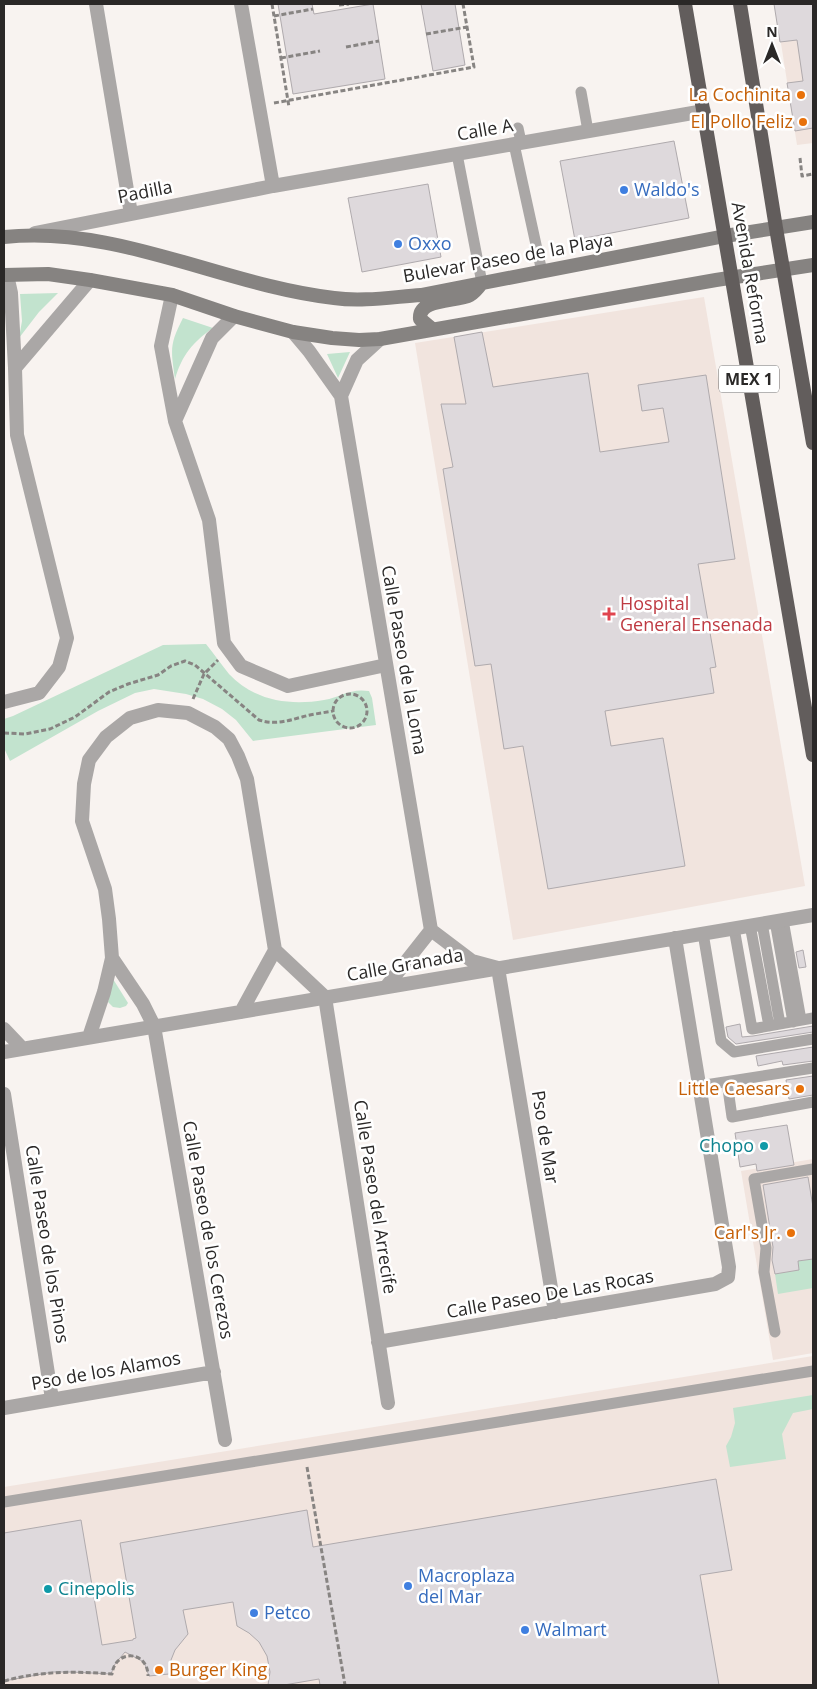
<svg xmlns="http://www.w3.org/2000/svg" width="817" height="1689" viewBox="0 0 817 1689" font-family="'Open Sans',sans-serif">
  <style>
    .built { fill: #f1e4de }
    .green { fill: #c2e3ce }
    .building { fill: #ded9dc; stroke: #afaaad }
    .lines { fill: none; stroke-linecap: round; stroke-linejoin: round }
    .path { stroke: #878482; stroke-width: 3; stroke-dasharray: 5 2.5; stroke-linecap: butt }
    .service { stroke: #aaa7a6; stroke-width: 11 }
    .minor { stroke: #aaa7a6; stroke-width: 14 }
    .secondary { stroke: #868381; stroke-width: 14 }
    .trunk { stroke: #625d5c; stroke-width: 14 }
    .food-dot { fill: #e8710a; stroke: #fff; stroke-width: 2 }
    .shop-dot { fill: #3f7fe0; stroke: #fff; stroke-width: 2 }
    .health-dot { fill: #e0444e; stroke: #fff; stroke-width: 2 }
    .culture-dot { fill: #0f9aa8; stroke: #fff; stroke-width: 2 }
    .labels { text-anchor: middle; stroke-width: 5; stroke-linejoin: round; paint-order: stroke }
    .shield { fill: #fff; stroke: #6a6868; stroke-width: 1 }
    .shield-label { font-size: 16px; font-weight: bold; fill: #2a2827 }
    .food-label { font-size: 18px; fill: #c56008; stroke: #fff; text-anchor: end }
    .street-label { font-size: 18px; fill: #2a2827; stroke: #fff }
    .shop-label { font-size: 18px; fill: #366cbe; stroke: #fff; text-anchor: start }
    .health-label { font-size: 18px; fill: #be3a42; stroke: #fff; text-anchor: start }
    .culture-label { font-size: 18px; fill: #0d838f; stroke: #fff; text-anchor: end }
  </style>
  <rect width="100%" height="100%" fill="#f8f3f0"/>
  <path class="built" d="M813 12V143L797 145 777 18Z
    M704 297 805 886 513 940 415 343Z
    M813 1159V1353L773 1360 741 1171Z
    M813 1356V1685H4V1487Z"/>
  <path class="green" d="M58 293 39 312 19 338 22 321 20 294Z
    M183 318 213 328C193 342 182 355 175 379 171 350 169 345 183 318Z
    M350 352 338 378 327 354Z
    M206 644C214 654 221 664 229 674 254 701 290 706 324 700 341 697 350 688 369 691L372 698 376 725 253 741 236 720 222 709 203 699 186 694 154 689 135 693 98 711 10 761 4 748V719L13 716 163 645Z
    M113 979 128 1003 126 1006 120 1008 113 1007 108 1002Z
    M813 1259V1288L778 1294 775 1274 799 1270 798 1261Z
    M813 1395V1409L793 1413 782 1434 786 1459 730 1467 726 1446 731 1437 735 1423 733 1408Z"/>
  <path class="building" d="M278 4H312L314 14 373 4 385 79 293 94Z
    M421 4H455L465 65 433 71Z
    M774 4H813V128L795 131 787 83 803 81 797 40 780 42Z
    M674 141 689 218 575 240 560 161Z
    M428 184 441 257 362 272 348 198Z
    M482 332 493 387 588 373 600 452 669 442 663 408 642 411 638 385 706 375 735 559 698 564 716 667 710 668 714 693 605 711 611 746 663 738 685 866 548 889 523 746 504 749 491 664 475 666 443 469 453 467 441 404H466L454 337Z
    M803 950 806 967 799 968 796 952Z
    M740 1024 742 1037 753 1036 813 1026V1032L736 1044 728 1037 726 1027Z
    M813 1047V1061L783 1065 782 1061 758 1066 756 1056Z
    M813 1076V1095L789 1099 786 1080Z
    M787 1125 794 1165 757 1171 756 1164 740 1167 735 1133Z
    M808 1177 813 1207V1259L798 1261 799 1270 775 1274 772 1260 773 1247 763 1185Z
    M716 1479 732 1570 700 1575 719 1685H320L319 1679 284 1685H268L270 1672 267 1656 259 1642 249 1633 237 1626 233 1602 183 1610 188 1634 175 1650 171 1660 169 1674 149 1676 144 1662 125 1652 115 1664 111 1674 71 1672H53L4 1681V1533L81 1520 102 1645 133 1640V1639L136 1638 120 1543 307 1510 313 1547Z"/>
  <g class="lines">
    <path class="path" d="M272 4 289 107
      M339 5 349 4
      M274 16 313 9
      M426 34 467 27
      M346 47 379 41
      M281 58 320 51
      M274 103 474 67 463 4
      M800 158 802 176 813 174
      M333 711a17 17 0 1 1 34 0a17 17 0 1 1-34 0Z
      M193 699 204 674 218 660
      M4 733 25 734 50 729 75 717 109 692 128 684 158 675 171 666 185 661 195 665 259 720C275 725 287 721 302 717 312 714 323 713 333 711
      M307 1467 345 1685
      M4 1681C40 1671 75 1671 112 1674 115 1649 148 1650 148 1676"/>
    <path class="service" d="M581 92 588 131
      M518 128 521 142
      M514 144 542 272
      M457 154 482 283
      M783 920 801 1020
      M775 921 793 1022
      M762 923 780 1024
      M750 925 769 1026
      M734 928 752 1029 813 1018
      M703 933 721 1041 734 1052 813 1039
      M727 1082 732 1117 813 1102
      M699 1086 813 1068
      M775 1332 764 1272 766 1248 754 1179 813 1169
      M4 1502 813 1371"/>
    <path class="minor" d="M96 4 131 214
      M241 4 273 186
      M35 233 273 186 704 111
      M7 275 11 293 15 368
      M172 295 161 346 175 421
      M234 316 212 338 175 421 209 520 224 643 241 666 288 686 386 665
      M293 332 309 351 341 396 431 930 386 987
      M341 396 357 360 380 339
      M4 702 39 693 59 667 67 638 17 435 15 368 90 280
      M431 930 472 961 498 968 555 1312
      M275 950 325 997 388 1403
      M112 958 143 1004 154 1026 225 1440
      M241 1012 275 950
      M4 1029 22 1048
      M89 1037 104 992 112 958 109 919 105 889 82 821 84 784 89 760 106 737 130 718 158 710 188 713 215 727 229 739 238 756 247 779 275 950
      M4 1052 813 915
      M4 1094 52 1399
      M378 1342 715 1284 728 1277 729 1267 675 938
      M4 1408 214 1372"/>
    <path class="secondary" d="M4 237C118 225 222 285 334 298 362 302 392 297 421 295L725 236 813 222
      M4 275 48 274 90 280 172 295 234 316 293 332 332 338 359 340 380 339 716 280 813 265
      M432 329 420 319C418 298 457 302 470 295 475 292 478 288 481 284"/>
    <path class="trunk" d="M685 4 813 755
      M740 4 776 228 813 443"/>
  </g>
  <g class="food-dot">
    <circle cx="801" cy="95" r="5"/>
    <circle cx="803" cy="122" r="5"/>
    <circle cx="800" cy="1089" r="5"/>
    <circle cx="791" cy="1233" r="5"/>
    <circle cx="159" cy="1670" r="5"/>
  </g>
  <g class="shop-dot">
    <circle cx="624" cy="190" r="5"/>
    <circle cx="398" cy="244" r="5"/>
    <circle cx="408" cy="1586" r="5"/>
    <circle cx="254" cy="1613" r="5"/>
    <circle cx="525" cy="1630" r="5"/>
  </g>
  <path class="health-dot" d="M606.5 606.5h5v5h5v5h-5v5h-5v-5h-5v-5h5z"/>
  <g class="culture-dot">
    <circle cx="764" cy="1146" r="5"/>
    <circle cx="48" cy="1589" r="5"/>
  </g>
  <g class="labels">
    <rect class="shield" x="719" y="365.5" width="60" height="27" rx="4"/>
    <g class="shield-label">
      <text x="749" y="385">MEX 1</text>
    </g>
    <g class="food-label">
      <text x="791" y="101">La Cochinita</text>
      <text x="793" y="128">El Pollo Feliz</text>
      <text x="790" y="1095">Little Caesars</text>
      <text x="781" y="1239">Carl's Jr.</text>
      <text x="169" y="1676" text-anchor="start">Burger King</text>
    </g>
    <g class="street-label">
      <text transform="translate(485 130) rotate(-10)" y="6">Calle A</text>
      <text transform="translate(145 192) rotate(-11)" y="6">Padilla</text>
      <text transform="translate(508 258) rotate(-10)" y="6">Bulevar Paseo de la Playa</text>
      <text transform="translate(750 273) rotate(80)" y="6">Avenida Reforma</text>
      <text transform="translate(404 660) rotate(80)" y="6">Calle Paseo de la Loma</text>
      <text transform="translate(405 965) rotate(-10)" y="6">Calle Granada</text>
      <text transform="translate(545 1137) rotate(81)" y="6">Pso de Mar</text>
      <text transform="translate(375 1197) rotate(81)" y="6">Calle Paseo del Arrecife</text>
      <text transform="translate(208 1230) rotate(80)" y="6">Calle Paseo de los Cerezos</text>
      <text transform="translate(47 1244) rotate(81)" y="6">Calle Paseo de los Pinos</text>
      <text transform="translate(550 1294) rotate(-10)" y="6">Calle Paseo De Las Rocas</text>
      <text transform="translate(106 1371) rotate(-10)" y="6">Pso de los Alamos</text>
    </g>
    <g class="shop-label">
      <text x="634" y="196">Waldo's</text>
      <text x="408" y="250">Oxxo</text>
      <text x="418" y="1582">Macroplaza<tspan x="418" dy="21">del Mar</tspan></text>
      <text x="264" y="1619">Petco</text>
      <text x="535" y="1636">Walmart</text>
    </g>
    <g class="health-label">
      <text x="620" y="610">Hospital<tspan x="620" dy="21">General Ensenada</tspan></text>
    </g>
    <g class="culture-label">
      <text x="754" y="1152">Chopo</text>
      <text x="58" y="1595" text-anchor="start">Cinepolis</text>
    </g>
  </g>
  <rect width="817" height="1689" fill="none" stroke="#2a2827" stroke-width="10"/>
  <g transform="translate(772 45)" stroke="#ffffff" stroke-width="4" paint-order="stroke">
  <path d="M0-4L9 19L0 12L-9 19Z" fill="#2a2827"/>
  <text y="-8" font-size="14" font-weight="bold" text-anchor="middle" fill="#2a2827">N</text>
  </g>
</svg>
